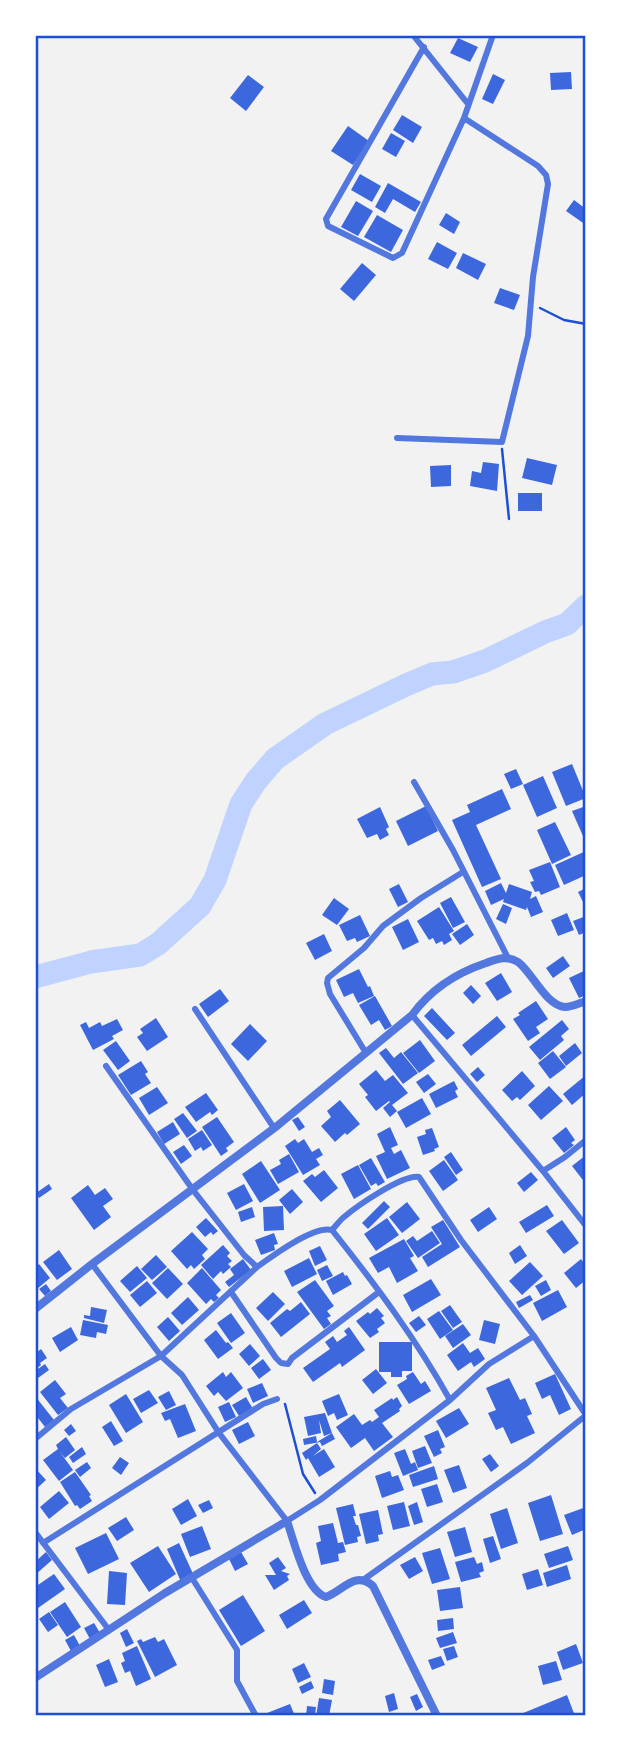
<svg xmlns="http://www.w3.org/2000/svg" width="621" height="1751" viewBox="0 0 621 1751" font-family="Lato,sans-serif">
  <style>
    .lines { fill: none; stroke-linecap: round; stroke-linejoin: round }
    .river { stroke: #bfd3fe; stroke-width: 23 }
    .building { fill: #3d67dc }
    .path { stroke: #1d4ed8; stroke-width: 2.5 }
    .minor { stroke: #5277de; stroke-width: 6 }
    .tertiary { stroke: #5277de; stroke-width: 8 }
    .neatline { fill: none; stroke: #1d4ed8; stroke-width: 2.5 }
  </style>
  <rect width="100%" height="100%" fill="#f2f2f2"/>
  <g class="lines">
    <path class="river" d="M35 977 91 962 140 955 158 944 200 906 215 880 241 804 256 781 275 759 325 724 406 685 432 674 453 672 485 661 545 632 567 624 586 606"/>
  </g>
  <path class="building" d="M458 38 478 47 470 62 450 53Z
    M571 72 572 89 551 90 550 73Z
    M493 74 505 80 493 104 482 99Z
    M248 75 264 87 246 111 230 98Z
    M402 115 422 127 413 143 393 130Z
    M348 126 369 141 353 165 331 151Z
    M391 133 405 141 396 157 382 149Z
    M360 174 381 186 372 202 351 190Z
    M388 183 421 202 415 212 393 199 385 213 375 207Z
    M574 200 586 209V225L566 211Z
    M356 201 373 211 358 236 341 227Z
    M446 213 460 222 454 234 439 225Z
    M377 215 403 230 391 252 364 237Z
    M437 242 457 253 448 269 428 259Z
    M463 253 486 264 478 280 456 268Z
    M362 263 376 275 354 301 340 289Z
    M500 288 520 295 514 310 494 303Z
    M527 458 557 465 552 485 522 478Z
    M483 462 499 464 497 491 470 486 472 471 481 473Z
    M451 465V486L431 487 430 466Z
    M518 493H542V511H518Z
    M572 764 586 798 566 806 552 772Z
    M516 769 523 784 511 789 504 774Z
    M543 776 557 808 537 817 523 785Z
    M502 789 511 809 476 825 501 879 482 887 452 820 470 812 467 805Z
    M426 806 438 831 408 846 396 821Z
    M586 806V843L572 811Z
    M380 807 389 827 386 829 389 835 380 840 377 834 367 838 357 819Z
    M555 822 571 855 552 864 537 830Z
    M586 851V875L564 885 555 865Z
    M550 862 560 887 541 895 539 891 535 892 530 882 534 881 529 870Z
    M501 883 506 893 509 884 532 892 530 899 536 896 543 912 531 917 527 907 526 910 503 902 504 899 491 905 485 891Z
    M399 884 408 902 398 907 389 889Z
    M586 888V908L578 892Z
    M451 897 465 922 453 928 440 903Z
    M334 898 349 909 337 925 322 915Z
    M503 904 512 908 506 924 496 919Z
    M439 907 454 931 449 934 452 940 444 945 442 941 436 944 433 938 429 940 417 921Z
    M567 913 574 930 558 936 551 920Z
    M360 915 370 936 357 942 355 938 347 941 339 925Z
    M586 916V932L579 935 573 921Z
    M408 919 419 942 403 950 392 927Z
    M467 924 474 935 460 945 452 934Z
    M324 934 332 951 315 960 306 943Z
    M563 956 570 966 553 978 546 968Z
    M359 969 368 987 370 986 374 996 358 1003 353 993 344 997 336 980Z
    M586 970V995L579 998 569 978Z
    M501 973 512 992 497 1001 485 983Z
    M471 985 481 996 473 1004 463 993Z
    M220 989 229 1001 208 1017 199 1004Z
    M375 996 392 1026 385 1030 379 1020 371 1025 359 1005Z
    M536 1001 548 1019 536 1027 540 1033 528 1041 513 1019 520 1015 518 1013Z
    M432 1008 455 1033 447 1040 424 1016Z
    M497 1016 506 1027 471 1056 462 1045Z
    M156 1018 168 1037 147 1051 137 1037 143 1033 140 1029Z
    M117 1019 123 1030 112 1036 114 1039 93 1050 80 1025 86 1022 89 1028 100 1022 102 1026Z
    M562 1020 569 1029 561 1036 564 1040 540 1060 529 1047Z
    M250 1024 267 1041 248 1061 231 1044Z
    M420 1040 435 1061 419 1073 403 1053Z
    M116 1041 130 1061 118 1070 103 1050Z
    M575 1043 582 1053 566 1066 559 1056Z
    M386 1048 394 1058 401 1052 418 1073 403 1084 379 1053Z
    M553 1051 566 1067 550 1079 538 1063Z
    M141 1061 148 1072 145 1074 151 1083 131 1095 118 1075Z
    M478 1067 485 1075 477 1082 470 1074Z
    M376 1070 385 1081 393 1075 408 1093 392 1105 397 1111 390 1117 383 1108 390 1102 389 1101 376 1111 365 1097 368 1095 359 1084Z
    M522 1071 535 1086 520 1100 517 1097 512 1101 502 1090Z
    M428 1074 436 1084 424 1093 416 1082Z
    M586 1075V1093L572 1105 563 1094Z
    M454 1081 458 1089 455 1091 458 1097 436 1108 429 1094Z
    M549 1086 563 1101 541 1120 528 1105Z
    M157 1087 168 1103 149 1115 139 1098Z
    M206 1093 218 1110 212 1115 210 1112 196 1122 185 1107Z
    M422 1098 431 1114 406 1128 397 1112Z
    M340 1100 360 1124 347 1135 345 1133 335 1142 321 1126 331 1117 327 1111Z
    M183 1113 197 1131 187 1138 174 1119Z
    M217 1117 234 1142 226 1148 228 1151 221 1156 202 1127Z
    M298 1117 305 1127 299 1131 292 1120Z
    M173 1122 180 1134 164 1144 157 1132Z
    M390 1127 398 1145 391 1148 394 1154 401 1150 410 1168 387 1179 376 1156 385 1152 377 1134Z
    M566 1127 575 1140 571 1143 574 1145 564 1153 552 1138Z
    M432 1128 439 1147 434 1149 435 1151 423 1155 417 1137 426 1134 425 1130Z
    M202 1130 212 1145 203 1151 201 1147 195 1151 188 1139Z
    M295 1139 298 1143 304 1139 312 1152 319 1148 323 1155 316 1159 320 1165 303 1175 285 1146Z
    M184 1145 192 1156 181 1164 173 1152Z
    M451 1152 463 1170 456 1175 444 1157Z
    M289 1154 299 1172 278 1184 270 1170 281 1164 279 1160Z
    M586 1155V1184L572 1166Z
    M371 1158 385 1182 378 1186 376 1183 371 1186 359 1165Z
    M444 1160 458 1180 443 1191 429 1171Z
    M261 1161 280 1190 260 1203 242 1174Z
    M358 1165 371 1189 354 1199 341 1174Z
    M324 1170 338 1188 321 1202 303 1181 312 1174 315 1177Z
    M531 1172 538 1180 524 1192 517 1183Z
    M49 1184 52 1189 39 1198 36 1193Z
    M244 1184 253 1201 236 1210 227 1193Z
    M88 1185 95 1195 105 1188 113 1199 103 1206 111 1217 94 1230 71 1198Z
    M292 1189 303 1202 290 1214 279 1200Z
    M384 1201 390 1207 368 1229 362 1223Z
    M407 1202 420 1219 402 1233 389 1217Z
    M547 1205 554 1216 526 1233 519 1222Z
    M283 1206 284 1230 264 1231 263 1207Z
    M252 1207 255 1217 241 1222 238 1212Z
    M489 1207 497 1219 478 1232 470 1220Z
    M206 1218 218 1231 213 1235 211 1232 205 1237 196 1227Z
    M387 1218 399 1235 376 1251 364 1234Z
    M443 1220 460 1247 428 1267 422 1257 442 1244 431 1227Z
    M562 1220 579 1243 564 1254 546 1231Z
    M432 1231 440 1243 418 1258 406 1241 413 1236 417 1241Z
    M192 1232 208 1249 202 1255 205 1259 194 1269 191 1265 187 1269 171 1251Z
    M274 1233 278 1244 274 1245 275 1250 261 1255 255 1240Z
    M404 1239 414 1256 410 1258 418 1271 397 1283 389 1267 378 1273 369 1258Z
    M223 1245 230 1253 227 1256 232 1261 228 1264 231 1267 223 1274 221 1271 213 1279 201 1265Z
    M520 1245 527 1256 515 1264 509 1253Z
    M320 1246 327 1260 315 1266 309 1251Z
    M59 1250 72 1269 57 1280 43 1262Z
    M156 1255 167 1267 152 1280 141 1269Z
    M309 1258 317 1274 292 1287 284 1271Z
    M243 1259 251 1270 229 1287 225 1282 234 1275 230 1269Z
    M581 1259 586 1266V1280L576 1288 564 1273Z
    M530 1262 543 1276 522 1295 509 1281Z
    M39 1264 50 1278 37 1289 35 1287V1268Z
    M327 1265 333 1276 322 1281 317 1270Z
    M137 1266 147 1278 130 1292 120 1281Z
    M168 1268 183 1284 167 1299 152 1283Z
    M202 1268 221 1290 216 1295 219 1298 214 1302 211 1299 206 1304 187 1283Z
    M343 1272 345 1276 347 1275 352 1284 333 1295 326 1281Z
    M431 1279 441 1295 412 1312 403 1295Z
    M315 1280 334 1306 327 1311 331 1316 327 1318 331 1324 324 1329 297 1292Z
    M546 1280 551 1290 541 1296 535 1286Z
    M147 1281 157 1293 140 1307 130 1295Z
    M46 1284 51 1291 45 1296 39 1289Z
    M558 1290 567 1307 542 1321 533 1303Z
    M273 1292 285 1304 268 1321 256 1308Z
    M530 1295 533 1300 519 1308 516 1302Z
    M188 1297 199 1310 182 1325 171 1313Z
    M301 1302 310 1314 281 1337 270 1323 287 1309 290 1311Z
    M450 1305 462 1322 453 1328 441 1311Z
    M91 1307 107 1310 104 1323 84 1318V1315L90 1316Z
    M377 1308 384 1316 381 1318 385 1323 377 1329 379 1332 370 1338 356 1321 368 1312 370 1314Z
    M439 1311 453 1330 440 1339 427 1319Z
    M231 1313 245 1333 231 1343 217 1323Z
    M419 1316 426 1325 416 1332 409 1323Z
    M168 1317 180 1331 169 1341 157 1327Z
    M83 1320 108 1325 106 1334 97 1332 96 1338 80 1335Z
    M484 1320 500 1324 495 1344 479 1340Z
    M463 1324 471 1335 453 1348 445 1336Z
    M71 1327 78 1340 60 1352 52 1338Z
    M349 1327 365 1350 342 1367 340 1363 313 1382 303 1368 330 1349 325 1342 333 1336 337 1342 347 1335 344 1331Z
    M216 1330 226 1343 228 1342 233 1348 218 1359 204 1340Z
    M379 1342H412V1371H402V1377H391V1372H379Z
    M463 1343 470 1353 478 1348 485 1359 474 1367 471 1362 458 1371 447 1355Z
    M250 1344 260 1356 249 1366 239 1354Z
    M41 1349 47 1358 40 1363 41 1365 35 1370V1354Z
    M263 1359 271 1370 259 1379 251 1368Z
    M45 1364 49 1370 38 1378 35 1375V1371Z
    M376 1369 387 1383 373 1394 362 1380Z
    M223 1372 226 1377 231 1372 243 1388 226 1401 218 1392 214 1396 206 1386Z
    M413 1372 421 1384 425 1381 431 1391 409 1404 397 1385 407 1379 406 1376Z
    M555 1374 571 1409 559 1415 550 1395 542 1399 535 1383Z
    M509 1378 520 1400 525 1398 532 1414 527 1416 535 1433 511 1444 503 1427 496 1430 488 1413 496 1410 486 1388Z
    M55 1380 66 1394 60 1398 68 1408 58 1415 40 1392Z
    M262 1383 268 1396 253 1403 247 1389Z
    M149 1390 158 1403 141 1413 133 1399Z
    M169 1391 176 1405 166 1410 158 1397Z
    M126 1394 143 1422 126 1433 109 1405Z
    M339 1394 348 1415 337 1420 334 1413 328 1416 322 1401Z
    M35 1396 54 1420 45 1427 35 1414Z
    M246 1397 253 1409 239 1416 232 1405Z
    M397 1397 402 1406 399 1409 400 1411 382 1423 393 1437 374 1451 365 1438 351 1448 336 1427 354 1414 362 1425 370 1420 372 1422 379 1417 374 1410 392 1398 393 1400Z
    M229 1402 236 1417 225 1422 218 1407Z
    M185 1404 196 1431 178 1438 170 1419 165 1421 161 1413Z
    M459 1408 469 1424 446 1438 436 1421Z
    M325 1413 332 1433 324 1436 319 1420 321 1433 308 1436 304 1417Z
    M111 1421 123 1441 114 1446 102 1427Z
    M248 1422 255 1436 239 1444 232 1430Z
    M71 1424 76 1431 69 1436 64 1430Z
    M438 1430 445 1447 440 1449 442 1453 434 1457 424 1436Z
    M332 1433 335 1439 322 1446 320 1442 304 1445 303 1439 316 1436 317 1442Z
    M66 1437 75 1450 65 1458 60 1452 73 1470 59 1481 43 1460 58 1449 56 1445Z
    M317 1443 321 1449 313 1456 324 1449 335 1467 319 1477 308 1458 306 1460 302 1453Z
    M425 1446 432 1463 418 1468 412 1451Z
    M82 1447 86 1454 73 1463 69 1457Z
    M405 1449 411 1464 415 1462 418 1470 403 1476 394 1453Z
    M490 1454 499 1466 491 1472 482 1459Z
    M120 1457 129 1463 121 1475 112 1468Z
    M87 1462 91 1468 80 1477 75 1470Z
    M459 1465 467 1488 453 1493 444 1470Z
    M434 1466 438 1479 413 1487 409 1475Z
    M35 1468 46 1480 35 1490Z
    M390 1471 392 1477 398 1475 404 1490 382 1498 375 1476Z
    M75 1472 91 1495 89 1496 92 1501 80 1509 77 1505 75 1506 60 1482Z
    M437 1484 443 1502 427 1507 421 1489Z
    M59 1491 69 1503 49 1519 40 1507Z
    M551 1495 563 1534 540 1541 528 1503Z
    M188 1499 197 1516 181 1525 172 1509Z
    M209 1500 213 1508 203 1513 198 1505Z
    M404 1502 410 1526 393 1530 387 1506Z
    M417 1502 423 1522 414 1525 408 1506Z
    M353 1504 356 1516H353L356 1525H358L361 1536 357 1537 358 1542 345 1545 336 1508Z
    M586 1507V1529L572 1535 564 1515Z
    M507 1508 518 1543 501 1549 490 1514Z
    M378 1510 383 1534 378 1535 379 1541 366 1544 359 1514Z
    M126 1517 134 1530 117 1541 108 1528Z
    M333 1523 338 1543 343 1542 346 1552 338 1554 339 1561 321 1565 316 1543 321 1541 318 1526Z
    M202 1526 211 1549 190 1557 181 1534Z
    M465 1527 472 1552 455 1557 447 1532Z
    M106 1533 119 1559 88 1574 75 1548Z
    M493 1536 501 1559 490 1563 483 1539Z
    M179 1543 194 1576 181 1582 167 1549Z
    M158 1546 176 1574 149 1592 130 1563Z
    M568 1546 573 1560 549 1568 544 1554Z
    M440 1548 450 1579 432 1584 422 1553Z
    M46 1552 52 1560 35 1575V1562Z
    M241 1552 248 1564 235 1571 229 1559Z
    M278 1557 286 1568 281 1571 290 1574 287 1576 289 1580 274 1590 265 1575H276L269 1563Z
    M415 1557 423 1571 409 1579 400 1565Z
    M474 1557 477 1564 482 1562 484 1571 479 1573 481 1577 461 1582 455 1562Z
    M567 1565 571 1579 547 1587 543 1573Z
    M538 1569 543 1585 527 1590 522 1574Z
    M109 1571 127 1573 125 1605 107 1604Z
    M54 1574 65 1589 38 1608 35 1603V1587Z
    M460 1587 463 1608 440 1611 437 1590Z
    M243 1595 265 1631 241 1646 219 1610Z
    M304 1600 312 1613 287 1629 279 1615Z
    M65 1602 81 1627 67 1637 50 1612Z
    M49 1612 58 1625 48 1632 39 1619Z
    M453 1618 454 1629 438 1631 437 1620Z
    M94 1623 100 1633 90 1639 84 1628Z
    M127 1629 134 1643 126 1647 120 1633Z
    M453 1632 457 1643 440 1648 436 1638Z
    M74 1635 80 1646 71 1651 65 1640Z
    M155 1637 158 1642 164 1639 177 1665 155 1677 137 1641 141 1639 143 1642Z
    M576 1644 583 1663 563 1670 557 1652Z
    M137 1646 151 1679 136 1686 130 1671 125 1673 121 1663 125 1661 122 1653Z
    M454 1646 458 1657 447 1661 443 1649Z
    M441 1656 445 1665 432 1670 428 1660Z
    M109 1659 118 1682 105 1687 96 1665Z
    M556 1661 562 1680 543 1685 538 1666Z
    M304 1663 311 1677 298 1683 292 1669Z
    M324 1679 335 1681 333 1695 322 1693Z
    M311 1681 314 1688 302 1694 299 1687Z
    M394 1693 398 1709 389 1712 385 1696Z
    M417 1694 423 1707 416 1711 410 1697Z
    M567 1695 575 1716H516Z
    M319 1698 332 1700 329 1716H316Z
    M290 1704 295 1716H268L267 1713Z
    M307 1706 316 1707 315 1716H306Z"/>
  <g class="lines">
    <path class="path" d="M540 308 564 320 586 324
      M502 449 509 519
      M285 1404 303 1474 315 1493"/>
    <path class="minor" d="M413 35 468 104
      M424 47 326 219 328 226 393 258 402 253 464 118 493 35
      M397 438 502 442 528 336 533 277 548 184 546 175 538 166 464 118
      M414 782 453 850 508 958
      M195 1009 274 1128
      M412 1015 543 1171 586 1226
      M366 1053 330 994 327 983 328 978 364 948 383 926 421 898 463 872
      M106 1066 193 1190 244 1255 257 1267C272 1256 314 1225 332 1230 375 1284 416 1339 450 1400
      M543 1171 565 1157 586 1140
      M332 1230C336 1226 339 1221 344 1217 357 1206 403 1174 419 1177L461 1240 534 1336
      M92 1264 161 1356 182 1375 219 1433 287 1521 320 1500 450 1400 489 1364 534 1336 586 1415
      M231 1292 276 1358 281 1363 288 1364 292 1358 379 1292
      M35 1439 71 1409 161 1356 257 1267
      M35 1532 109 1630
      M43 1543 263 1404 277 1399
      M192 1578 237 1650V1681L256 1716
      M363 1580 527 1463 585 1416"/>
    <path class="tertiary" d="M35 1309 92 1264 277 1126 412 1015C431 989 456 973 486 963 497 959 507 955 518 962 532 972 546 1006 565 1007 572 1007 580 1003 586 1001
      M35 1678 165 1593 287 1521C294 1541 305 1590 326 1597 343 1591 355 1570 373 1586L437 1716"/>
  </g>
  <rect width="621" height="1751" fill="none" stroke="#ffffff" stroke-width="74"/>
  <rect x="37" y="37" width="547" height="1677" class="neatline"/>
</svg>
